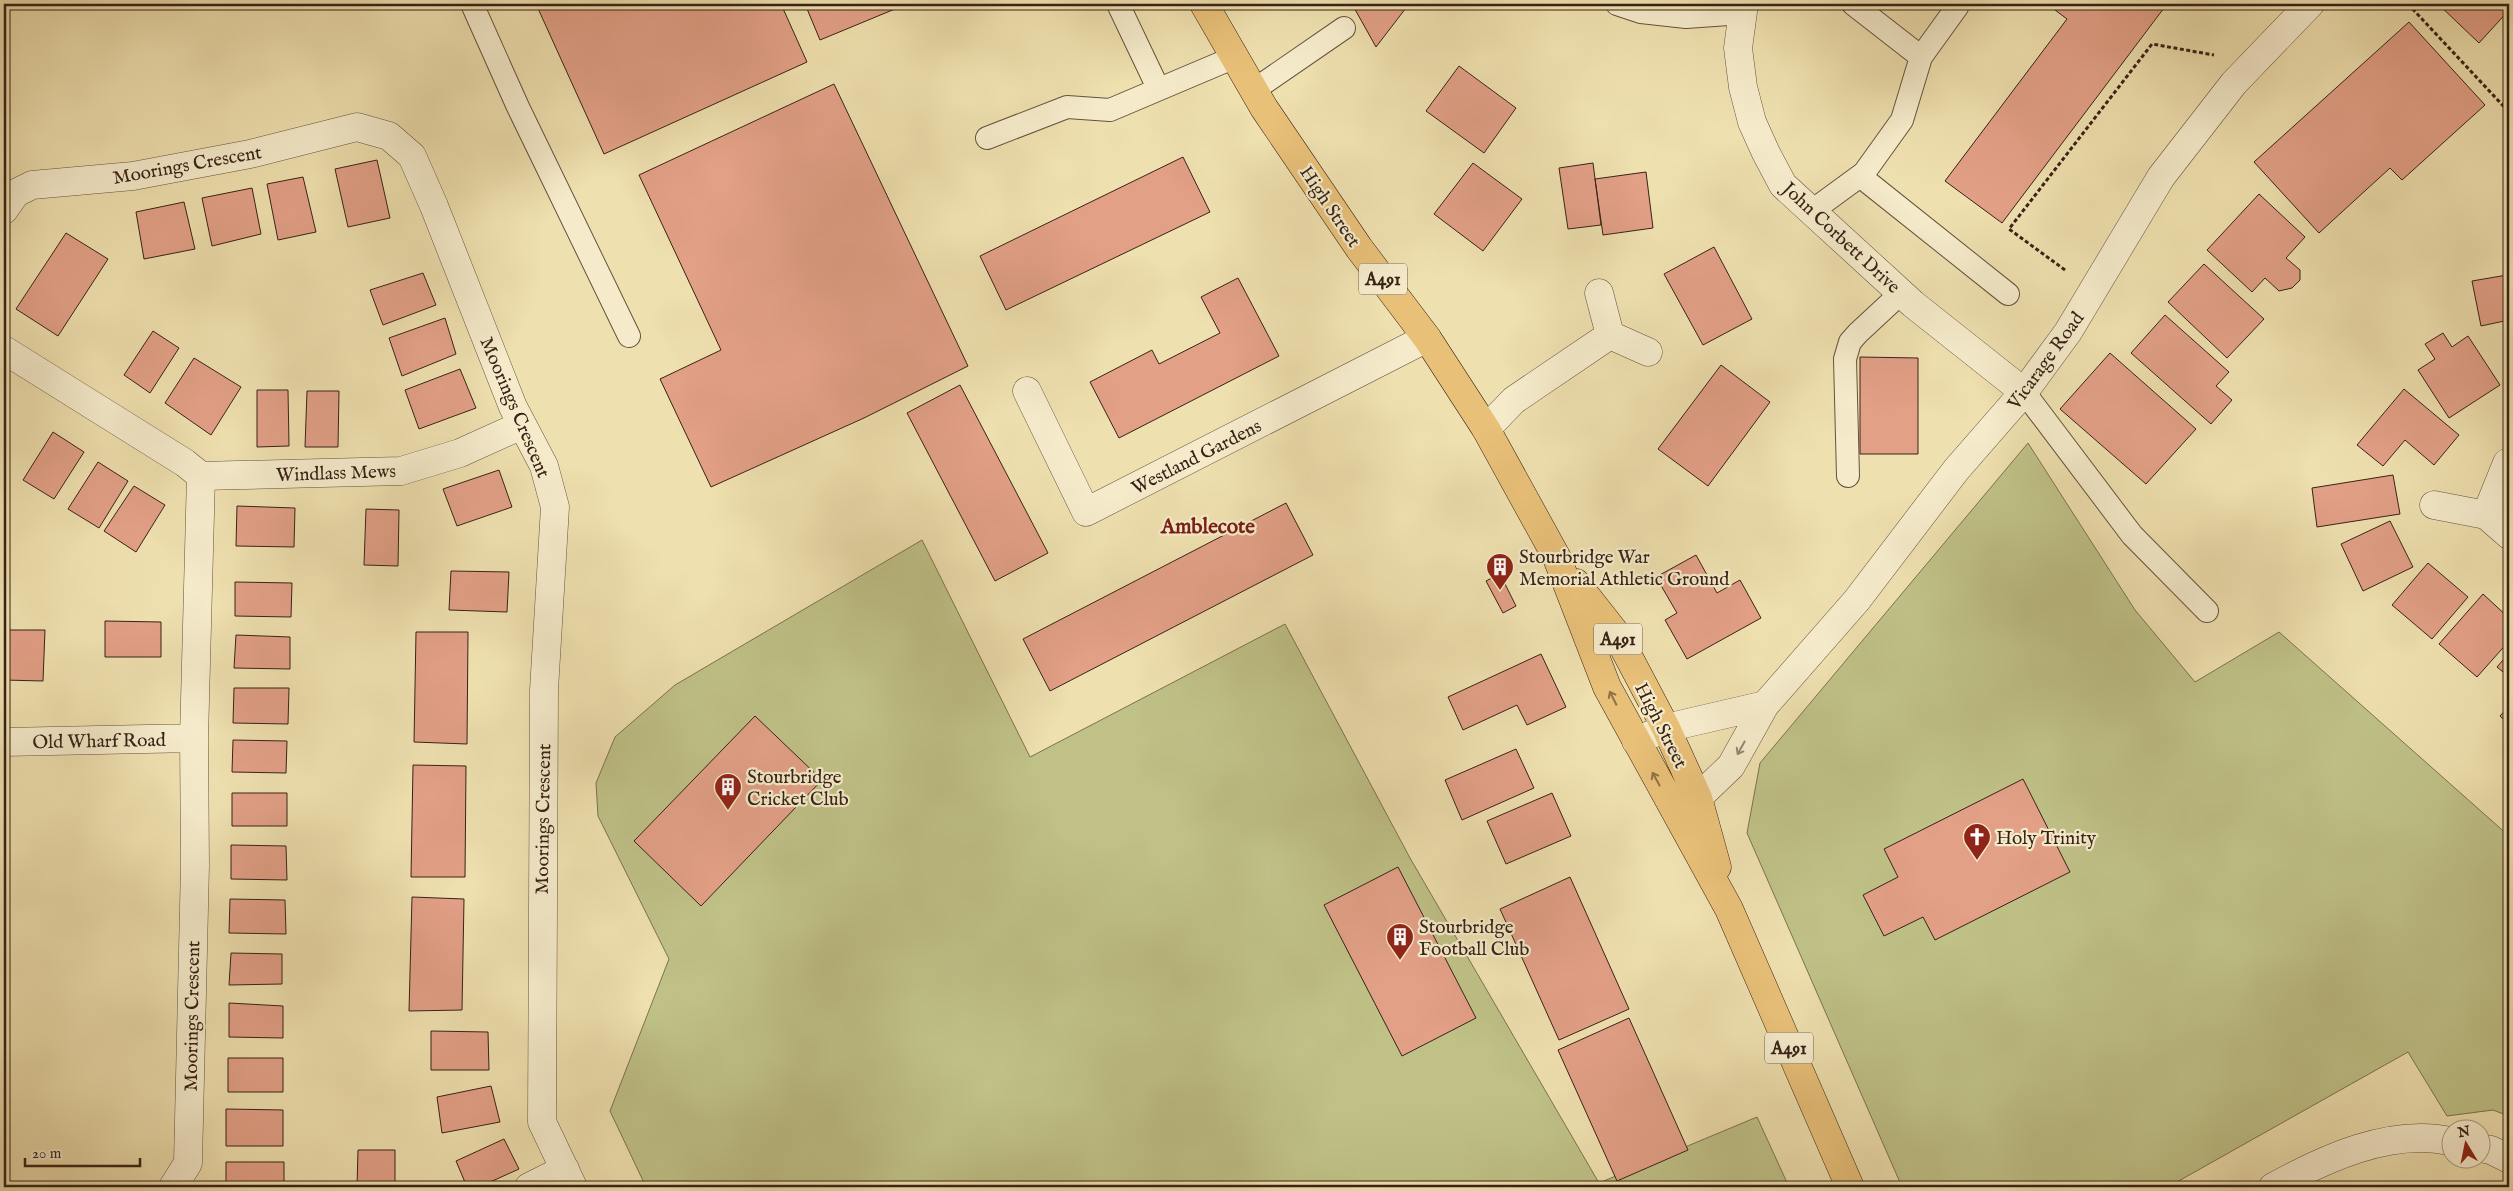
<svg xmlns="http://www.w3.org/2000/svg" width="2513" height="1191" viewBox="0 0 2513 1191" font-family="'IM FELL English',serif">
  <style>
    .green { fill: #bfc187; stroke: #7b724f }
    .building { fill: #e2a087; stroke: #372217 }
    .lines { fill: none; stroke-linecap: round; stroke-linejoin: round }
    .service-casing { stroke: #65523d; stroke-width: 24 }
    .minor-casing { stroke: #65523d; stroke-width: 29 }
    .tertiary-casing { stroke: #65523d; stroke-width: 29 }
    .trunk-casing { stroke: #372217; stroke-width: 29 }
    .path { stroke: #372217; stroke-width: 3; stroke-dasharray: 4 2.5; stroke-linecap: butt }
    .service { stroke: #f5ebcb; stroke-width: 22 }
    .minor { stroke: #f5ebcb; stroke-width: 28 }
    .tertiary { stroke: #f5ebcb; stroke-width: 28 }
    .trunk { stroke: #e8c078; stroke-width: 28 }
    .oneway { stroke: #907148 }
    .oneway2 { stroke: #968671 }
    .labels { text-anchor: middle; stroke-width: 4.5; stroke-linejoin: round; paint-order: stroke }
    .shield { fill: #f5ebcb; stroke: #705e4d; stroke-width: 1 }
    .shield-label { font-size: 18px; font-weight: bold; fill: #372217 }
    .street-label { font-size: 19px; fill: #372217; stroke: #f5ebcb }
    .poi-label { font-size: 19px; fill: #372217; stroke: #f5ebcb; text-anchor: start }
    .quarter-label { font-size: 21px; font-weight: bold; fill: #7a1f14; stroke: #f5ebcb }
  </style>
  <rect width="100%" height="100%" fill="#efe0af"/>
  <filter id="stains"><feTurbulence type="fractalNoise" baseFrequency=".004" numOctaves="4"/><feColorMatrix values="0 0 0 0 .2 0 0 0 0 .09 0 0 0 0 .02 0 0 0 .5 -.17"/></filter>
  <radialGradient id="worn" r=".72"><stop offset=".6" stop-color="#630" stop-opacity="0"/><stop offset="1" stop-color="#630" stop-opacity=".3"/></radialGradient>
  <path class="green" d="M2028 443 2135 610 2195 682 2279 632 2509 836V1116L2493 1110 2447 1116 2408 1052 2168 1187H1902L1747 833 1760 763Z
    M922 540 1030 757 1285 624 1410 858 1599 1183 1757 1117 1789 1187H646L610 1111 669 959 598 816 596 783 615 737 675 685Z"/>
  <path class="building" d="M536 4H781L807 62 604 154Z
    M805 4H907L820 40Z
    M1352 4H1409L1376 47Z
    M2047 4H2167L2002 223 1945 181 2067 19Z
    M2438 4H2509V10L2479 43Z
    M2409 22 2485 105 2402 180 2390 168 2319 233 2254 162Z
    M1459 66 1516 108 1484 153 1426 111Z
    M834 84 968 366 864 418 711 487 660 379 721 350 639 175Z
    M1183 157 1210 212 1006 310 980 256Z
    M377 160 390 218 348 227 335 169Z
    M1473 163 1522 199 1483 251 1434 214Z
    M1593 163 1601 225 1568 229 1559 168Z
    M1646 172 1653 228 1603 235 1595 179Z
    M303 177 316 232 278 240 267 184Z
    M252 188 261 234 212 246 202 198Z
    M2259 194 2305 237 2286 258 2300 270V280L2292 288 2279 291 2265 278 2252 292 2207 250Z
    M184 202 195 249 144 259 136 212Z
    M66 233 108 259 58 336 16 309Z
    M1714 247 1752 319 1703 345 1664 274Z
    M2204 264 2264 319 2227 358 2168 302Z
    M423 273 436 305 383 325 370 290Z
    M2507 275 2509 320 2481 326 2472 281Z
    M1238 278 1279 356 1119 438 1090 382 1152 350 1159 364 1220 333 1201 297Z
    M2165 315 2229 372 2216 386 2232 400 2211 424 2131 353Z
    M445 318 456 354 402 376 389 338Z
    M153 331 179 348 150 393 124 375Z
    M2443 333 2452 347 2468 336 2500 385 2449 418 2418 370 2435 359 2425 344Z
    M2110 353 2196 429 2146 484 2060 409Z
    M1860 357 1918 358V454H1860Z
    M194 358 241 387 211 435 165 403Z
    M1721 365 1770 402 1708 486 1658 449Z
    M460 369 476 408 419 429 405 390Z
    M960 385 1048 553 995 581 907 413Z
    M2404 389 2459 435 2434 465 2405 440 2383 466 2357 445Z
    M257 390H288L289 446 257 447Z
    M307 391H339L338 447H305Z
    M53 432 84 452 54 499 23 480Z
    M98 462 128 481 99 528 68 509Z
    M499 470 512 507 457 526 443 489Z
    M2393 475 2400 514 2317 527 2312 488Z
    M134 486 165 505 136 552 104 531Z
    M1286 503 1313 555 1050 691 1023 639Z
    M237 506 295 508 294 547 236 546Z
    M366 509 399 510 398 566 364 565Z
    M2390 521 2413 567 2363 591 2341 544Z
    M1696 555 1717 593 1740 580 1761 618 1687 659 1665 620 1677 613 1656 577Z
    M2428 563 2468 597 2432 639 2392 605Z
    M451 571 509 572 507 612 449 610Z
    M1500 574 1516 606 1503 613 1486 581Z
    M235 582 292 583 291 617 235 616Z
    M2483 594 2509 618V641L2477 677 2439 644Z
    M105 621 161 622V657H105Z
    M4 630H45L43 681 4 680Z
    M416 632H468L467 744 414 742Z
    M236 635 290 637V669L234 668Z
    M2509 653V677L2497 667Z
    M1541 654 1566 707 1527 725 1517 705 1463 730 1448 697Z
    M234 688H289L288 724 233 723Z
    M2509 706V725L2500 716Z
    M755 716 822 780 701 906 634 841Z
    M233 740 287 741 286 773 232 772Z
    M1516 749 1534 788 1462 820 1445 780Z
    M413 765 466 766 465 877H411Z
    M2023 779 2070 872 1935 940 1923 917 1884 936 1863 895 1898 877 1884 849Z
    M232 793H287V826H232Z
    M1552 793 1571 836 1506 864 1487 821Z
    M231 845 286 846 287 880 231 879Z
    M1398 867 1476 1018 1402 1056 1324 905Z
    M1570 877 1629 1009 1559 1040 1500 909Z
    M412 897 464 899 462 1010 409 1011Z
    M230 899 285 900 286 934 229 933Z
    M231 953 282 954V984L229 985Z
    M229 1003 283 1006V1038L229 1037Z
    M1629 1018 1688 1150 1617 1181 1558 1050Z
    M431 1031 488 1032 489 1070H431Z
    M228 1058H283V1092H228Z
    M491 1086 500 1122 442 1133 437 1097Z
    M226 1109 283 1110V1146H226Z
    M504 1139 519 1169 479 1187H467L456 1161Z
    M358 1150H395V1187H357Z
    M226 1162H284V1187H226Z"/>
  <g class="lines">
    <defs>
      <path id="service" d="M472 4 518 107 629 336
        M1118 4 1158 88
        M1617 4 1641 12
        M1639 4 1641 12 1686 17 1743 13
        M1853 4 1921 57
        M1254 90 1344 28
        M987 138 1067 107 1110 110 1235 57
        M1860 176 2008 294
        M1812 211 1864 173 1902 120 1921 57 1957 7 1953 4
        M2024 392 2132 535 2207 611
        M1848 476 1845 359 1850 342 1858 333 1901 293"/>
      <path id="minor" d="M1744 4 1738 48 1743 87 1752 122 1766 153 1783 185 1913 304 2024 392
        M4 210 16 193 32 185 133 176 250 154 357 127 389 136 412 156 434 206 513 407 544 466 555 507 544 690 542 1122 573 1187
        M1599 293 1610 335
        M4 350 185 463 201 476
        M1027 391 1086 512 1427 338
        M1486 429 1514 400 1610 335 1648 352
        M201 476 401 471 460 453 522 425
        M2434 505 2486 515 2507 463
        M2486 515 2509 535
        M4 742 194 738
        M2480 1148 2491 1150 2509 1159
        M173 1187 188 1163 195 865 194 738 201 476
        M529 1187 565 1169
        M2273 1187C2324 1159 2390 1128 2450 1141"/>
      <path id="tertiary" d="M1636 741 1666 728 1765 705
        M1682 813 1731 766 1765 705 1857 600 1956 470 2024 392 2068 332 2161 177 2234 83 2310 4"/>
      <path id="trunk" d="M1204 4 1264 108 1359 248 1427 338 1486 429 1557 558 1607 687 1729 909 1850 1187
        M1576 583 1617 635 1666 728 1698 798 1717 867"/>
    </defs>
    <use href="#service" class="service-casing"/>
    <use href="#minor" class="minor-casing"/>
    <use href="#tertiary" class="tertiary-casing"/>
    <use href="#trunk" class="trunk-casing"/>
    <path class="path" d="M2408 4 2509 112
      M2065 270 2009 229 2152 44 2214 55"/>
    <use href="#service" class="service"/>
    <use href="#minor" class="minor"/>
    <use href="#tertiary" class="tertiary"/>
    <use href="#trunk" class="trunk"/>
  </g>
  <defs><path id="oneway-shaft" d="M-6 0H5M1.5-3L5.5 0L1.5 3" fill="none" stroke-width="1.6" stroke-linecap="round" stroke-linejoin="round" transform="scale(1.25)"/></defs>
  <g class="oneway">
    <use href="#oneway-shaft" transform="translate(1613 698) rotate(-117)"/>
    <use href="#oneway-shaft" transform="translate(1656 779) rotate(-119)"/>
  </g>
  <use class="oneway2" href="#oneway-shaft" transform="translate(1741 748) rotate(119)"/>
  <defs>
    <symbol id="building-pin" viewBox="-11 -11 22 30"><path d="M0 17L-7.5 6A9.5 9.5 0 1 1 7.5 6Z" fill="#8f2418" stroke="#f5ebcb"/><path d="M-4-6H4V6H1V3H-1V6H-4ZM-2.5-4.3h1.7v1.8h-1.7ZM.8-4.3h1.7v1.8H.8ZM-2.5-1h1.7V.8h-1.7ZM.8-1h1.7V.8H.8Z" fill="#fff"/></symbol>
    <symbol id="church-pin" viewBox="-11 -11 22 30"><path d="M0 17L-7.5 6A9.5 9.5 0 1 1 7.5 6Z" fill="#8f2418" stroke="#f5ebcb"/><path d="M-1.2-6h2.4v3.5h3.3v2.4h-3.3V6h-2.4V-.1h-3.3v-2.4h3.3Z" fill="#fff"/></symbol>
  </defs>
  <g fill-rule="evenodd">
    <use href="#building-pin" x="1484" y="551" width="32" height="43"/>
    <use href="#building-pin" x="712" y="771" width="32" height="43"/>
    <use href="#church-pin" x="1961" y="821" width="32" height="43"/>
    <use href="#building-pin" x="1384" y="921" width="32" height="43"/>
  </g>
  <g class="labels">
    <g class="shield">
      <rect x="1359" y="263.5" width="48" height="31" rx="4"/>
      <rect x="1594" y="623.5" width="48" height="31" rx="4"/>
      <rect x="1765" y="1032.5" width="48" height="31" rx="4"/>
    </g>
    <g class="shield-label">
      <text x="1383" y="285">A491</text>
      <text x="1618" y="645">A491</text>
      <text x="1789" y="1054">A491</text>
    </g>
    <g class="street-label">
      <text transform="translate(187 164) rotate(-10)" y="7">Moorings Crescent</text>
      <text transform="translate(1331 206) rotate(56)" y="7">High Street</text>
      <text transform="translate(1842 237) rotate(43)" y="7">John Corbett Drive</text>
      <text transform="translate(2045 360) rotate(-54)" y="7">Vicarage Road</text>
      <text transform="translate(516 407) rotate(67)" y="7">Moorings Crescent</text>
      <text transform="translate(1196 456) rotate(-27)" y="7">Westland Gardens</text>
      <text transform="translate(336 472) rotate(-2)" y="7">Windlass Mews</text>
      <text transform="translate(1662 725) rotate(63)" y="7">High Street</text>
      <text transform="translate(99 740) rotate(-1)" y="7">Old Wharf Road</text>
      <text transform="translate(542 819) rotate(-89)" y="7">Moorings Crescent</text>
      <text transform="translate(191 1016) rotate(-89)" y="7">Moorings Crescent</text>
    </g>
    <g class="poi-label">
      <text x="1519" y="563">Stourbridge War<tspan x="1519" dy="22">Memorial Athletic Ground</tspan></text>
      <text x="747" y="783">Stourbridge<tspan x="747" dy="22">Cricket Club</tspan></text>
      <text x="1996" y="844">Holy Trinity</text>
      <text x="1419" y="933">Stourbridge<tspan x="1419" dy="22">Football Club</tspan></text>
    </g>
    <g class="quarter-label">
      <text x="1208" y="533">Amblecote</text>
    </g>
  </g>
  <rect width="2513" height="1191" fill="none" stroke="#efe0af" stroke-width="20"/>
  <rect x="5" y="5" width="2503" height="1181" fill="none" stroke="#372217" stroke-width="2.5"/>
  <rect x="10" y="10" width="2493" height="1171" fill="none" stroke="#372217"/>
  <g transform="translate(2466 1144) rotate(350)"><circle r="24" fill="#f5ebcb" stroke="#a99b83"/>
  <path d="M0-4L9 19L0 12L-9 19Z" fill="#8f2418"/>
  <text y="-8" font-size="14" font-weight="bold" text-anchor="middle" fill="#372217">N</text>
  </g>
  <path d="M25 1158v8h115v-8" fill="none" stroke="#372217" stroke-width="2.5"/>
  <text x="32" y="1158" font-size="15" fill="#372217" stroke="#f5ebcb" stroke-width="4" paint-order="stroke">20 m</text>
  <rect width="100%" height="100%" filter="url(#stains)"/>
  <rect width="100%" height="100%" fill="url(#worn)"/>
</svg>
